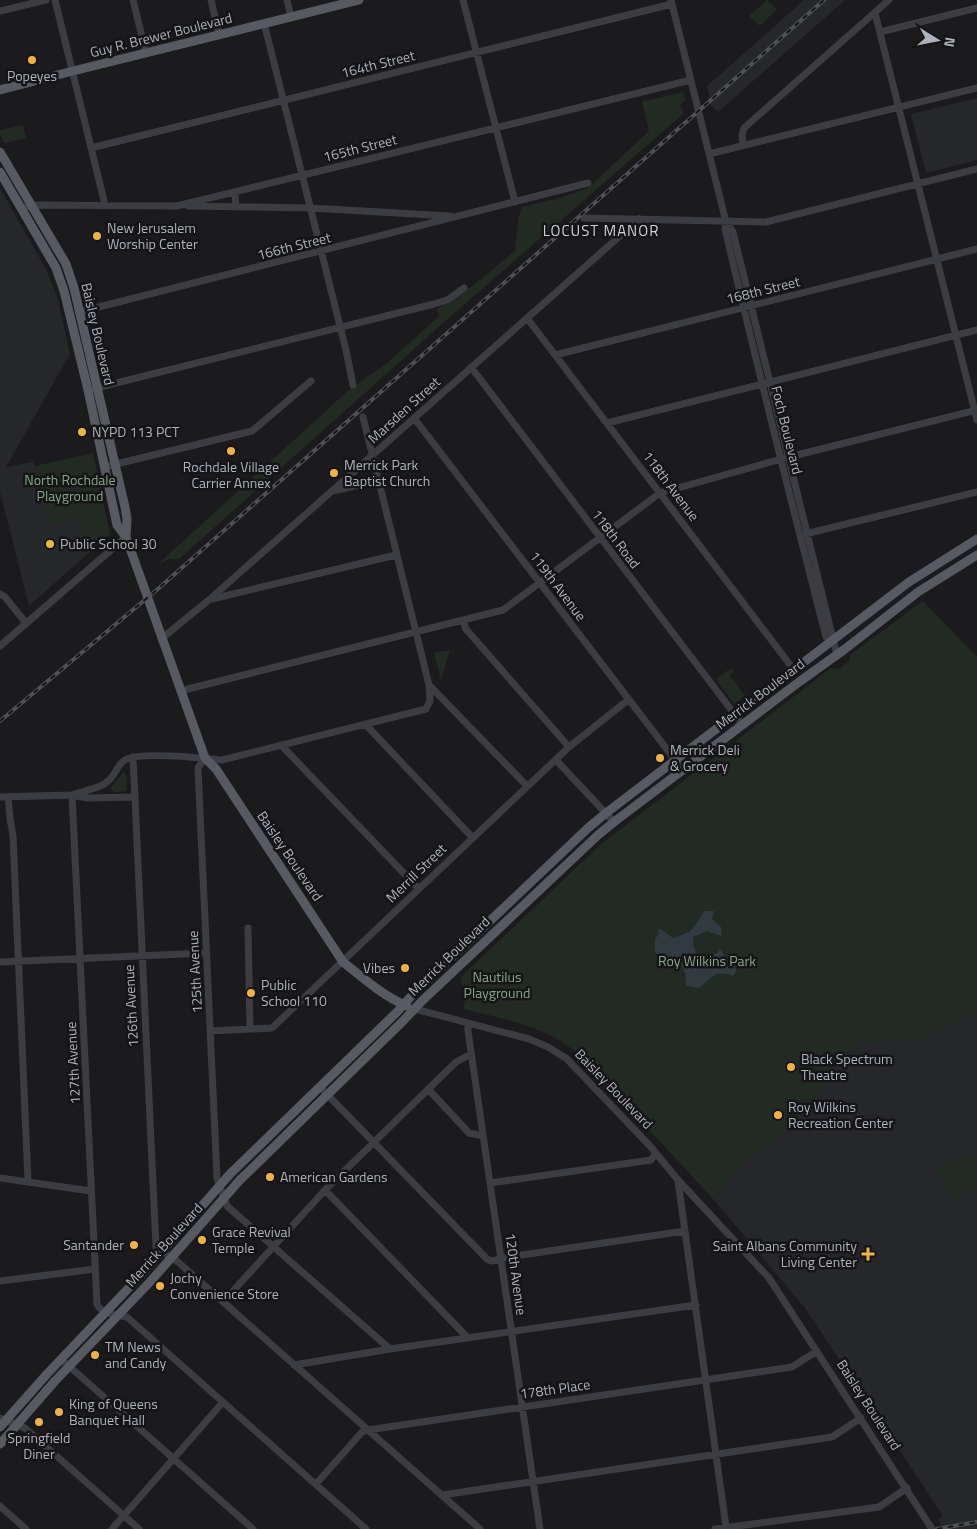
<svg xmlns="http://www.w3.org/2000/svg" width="977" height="1529" viewBox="0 0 977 1529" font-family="'Titillium Web',sans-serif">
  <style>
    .built { fill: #26272a }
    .green { fill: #222b23 }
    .water { fill: #303a41 }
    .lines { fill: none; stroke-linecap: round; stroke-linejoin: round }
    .minor { stroke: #3c3d42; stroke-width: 7 }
    .major { stroke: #585a61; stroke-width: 9 }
    .rail-casing { stroke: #4f5157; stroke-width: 4 }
    .rail { stroke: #151518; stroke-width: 2; stroke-dasharray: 5.5; stroke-linecap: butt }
    .poi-dot { fill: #f0b33f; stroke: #151518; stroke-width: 2 }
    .labels { text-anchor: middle; stroke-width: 5; stroke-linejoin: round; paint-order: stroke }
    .street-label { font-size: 14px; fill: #adb2bc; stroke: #151518 }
    .poi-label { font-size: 14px; fill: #adb2bc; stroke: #151518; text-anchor: start }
    .park-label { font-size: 14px; fill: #85a787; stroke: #151518 }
    .neighbourhood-label { font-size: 15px; letter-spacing: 1px; fill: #ced1d8; stroke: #151518 }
  </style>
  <rect width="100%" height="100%" fill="#1b1b1d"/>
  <path class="built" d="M804 0H845L718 112 711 105 707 86Z
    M977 98V160L926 173 911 114Z
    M0 188 47 271 58 299 70 354 6 467 33 462 35 466 48 524 76 518 84 557 29 606 0 492Z
    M977 1013V1529H943L938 1519 943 1516 805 1308 714 1200 739 1167 768 1145 814 1103 833 1068 862 1042 927 1038Z"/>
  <path class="green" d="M767 0 777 9 760 26 749 16Z
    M683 92 685 100 680 105 684 113 442 324 179 559H169L157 565 350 389 386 364 439 316 437 309 470 288 515 251 518 219 522 207 563 197 588 188 649 131 642 102Z
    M23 125 26 138 5 143 0 135V130Z
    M93 453 110 534 84 557 76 518 48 524 35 466Z
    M923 601 977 657V1013L927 1038 861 1043 833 1068 814 1103 768 1145 739 1167 714 1200 581 1056C545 1025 510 1021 464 1009L465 993 460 978 601 844 831 668 839 669 850 660V655Z
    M450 650 441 680 434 653Z
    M731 668 734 672 730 676 745 696 734 704 716 679Z
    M124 771 127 777 126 791 114 792 111 789 112 786Z
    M969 1153 977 1171V1189L952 1201 937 1169Z"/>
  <path class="water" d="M704 911H714L712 919 721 927V936L707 931 693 937V945L698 957 716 954 720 950H721L725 958 734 962 736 971 733 976C714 969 712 978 699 988L686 986V976L682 966H672L655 952V939L659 934 658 929H660L673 938C695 931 692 930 704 911Z"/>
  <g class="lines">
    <path class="minor" d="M55 0 105 205
      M133 0 146 53
      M211 0 219 34
      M287 0 291 17
      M463 0 515 202
      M671 0 726 222 733 232 837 655
      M0 11 46 0
      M875 13 977 420
      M264 23 346 350 353 385
      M880 32 977 8
      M743 145 742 135 744 128 889 0
      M91 148 672 4
      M709 154 977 88
      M235 192 236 207
      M188 206 310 208 450 216
      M22 209 31 205 177 206 691 80
      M584 218 766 222 977 169
      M726 222 725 229C757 366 791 501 826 637L832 641
      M79 312 588 183
      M527 318 794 670
      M555 355 977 249
      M471 367 742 724
      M92 389 434 304 447 300 464 288
      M414 418 682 769
      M607 423 977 330
      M104 467 252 431 311 381
      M332 491 378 481
      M805 534 977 492
      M0 594 5 597 26 623
      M212 599 396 555
      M464 620 465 628 569 747
      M161 639 210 599 639 219
      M0 646 126 537
      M429 685 527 786
      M180 691 503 610 660 493 785 458 977 410
      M366 725 472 837
      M281 745 419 889
      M133 757 156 1247 178 1262 480 1529
      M205 758 198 768 217 1178 227 1206 390 1349
      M556 760 614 822
      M72 795 97 1304C101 1314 116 1315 127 1317L366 1529
      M72 795C85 790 102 789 111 778 116 773 118 764 125 760 139 751 203 758 222 760L426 709 430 701 429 685 363 417
      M0 797 72 795 87 798 134 797
      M8 797 10 818 13 836 28 1181
      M248 928 250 1029
      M0 962 206 953
      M415 1009 529 1039 548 1047 567 1059 650 1146 678 1180 769 1278 932 1529
      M468 1023V1031L540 1529
      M210 1031 272 1028 569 747 628 700
      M320 1087 487 1259 491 1261 515 1256 685 1231
      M428 1089 469 1133 483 1136
      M0 1178 91 1191
      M678 1181 726 1527
      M490 1183 651 1160 656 1153
      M325 1190 468 1338
      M0 1281 95 1269
      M223 1302 325 1190 456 1062 471 1054
      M61 1359 253 1529
      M294 1365 390 1349 696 1305
      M0 1418 25 1428 139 1529
      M316 1484 362 1432 368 1430 792 1367 817 1351
      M442 1495 832 1437 861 1418
      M0 1506 26 1529
      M112 1529 223 1402
      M715 1529 879 1507 907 1488"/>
    <path class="major" d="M0 90 73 71 359 0
      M0 152 66 264 74 288 125 507 127 519 126 537
      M0 172 56 268 64 291 88 390 117 525 126 537 205 758 216 769 343 962C363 978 383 996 407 1006
      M0 1427 47 1374 141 1275 230 1174 397 1012 415 992 588 828 606 813 909 582 977 539
      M0 1444 55 1381 149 1283 239 1181 403 1021 423 1000 598 835 614 822 799 682 845 649 918 592 977 555"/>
    <defs>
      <path id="rail" d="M0 721 159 588 824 0
        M937 1529 977 1522"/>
    </defs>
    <use href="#rail" class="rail-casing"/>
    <use href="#rail" class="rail"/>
  </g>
  <g class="poi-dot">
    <circle cx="32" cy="60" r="5"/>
    <circle cx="97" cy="236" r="5"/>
    <circle cx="82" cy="432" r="5"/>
    <circle cx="231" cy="451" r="5"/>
    <circle cx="334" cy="473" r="5"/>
    <circle cx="50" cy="544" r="5"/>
    <circle cx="660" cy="758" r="5"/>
    <circle cx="405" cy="968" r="5"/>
    <circle cx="251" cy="993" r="5"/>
    <circle cx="791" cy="1067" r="5"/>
    <circle cx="778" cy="1115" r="5"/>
    <circle cx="270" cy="1177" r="5"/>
    <circle cx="202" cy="1240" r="5"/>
    <circle cx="134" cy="1245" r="5"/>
    <path d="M865.5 1246.5h5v5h5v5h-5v5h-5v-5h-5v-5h5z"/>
    <circle cx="160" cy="1286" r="5"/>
    <circle cx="95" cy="1355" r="5"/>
    <circle cx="59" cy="1412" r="5"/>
    <circle cx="39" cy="1422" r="5"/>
  </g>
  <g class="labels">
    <g class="street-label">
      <text transform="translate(161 35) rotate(-14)" y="5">Guy R. Brewer Boulevard</text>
      <text transform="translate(378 64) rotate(-14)" y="5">164th Street</text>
      <text transform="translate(360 148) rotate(-14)" y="5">165th Street</text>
      <text transform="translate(294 246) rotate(-14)" y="5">166th Street</text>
      <text transform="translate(763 290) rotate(-14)" y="5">168th Street</text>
      <text transform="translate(98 334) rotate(77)" y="5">Baisley Boulevard</text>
      <text transform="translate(404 410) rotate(-42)" y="5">Marsden Street</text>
      <text transform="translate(787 430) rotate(76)" y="5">Foch Boulevard</text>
      <text transform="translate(671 486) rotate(53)" y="5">118th Avenue</text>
      <text transform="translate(616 539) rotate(53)" y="5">118th Road</text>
      <text transform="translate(558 586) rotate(53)" y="5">119th Avenue</text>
      <text transform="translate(760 694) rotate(-37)" y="5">Merrick Boulevard</text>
      <text transform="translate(290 856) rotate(56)" y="5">Baisley Boulevard</text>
      <text transform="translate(416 873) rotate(-44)" y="5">Merrill Street</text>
      <text transform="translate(449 956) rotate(-44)" y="5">Merrick Boulevard</text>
      <text transform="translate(195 972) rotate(-93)" y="5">125th Avenue</text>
      <text transform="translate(131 1006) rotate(-93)" y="5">126th Avenue</text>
      <text transform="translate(73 1063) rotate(-93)" y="5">127th Avenue</text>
      <text transform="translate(614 1089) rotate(46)" y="5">Baisley Boulevard</text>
      <text transform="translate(164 1245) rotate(-48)" y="5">Merrick Boulevard</text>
      <text transform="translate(516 1274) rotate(82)" y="5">120th Avenue</text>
      <text transform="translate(555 1389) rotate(-8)" y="5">178th Place</text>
      <text transform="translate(869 1405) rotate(57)" y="5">Baisley Boulevard</text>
    </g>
    <g class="poi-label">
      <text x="32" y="81" text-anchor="middle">Popeyes</text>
      <text x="107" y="233">New Jerusalem<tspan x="107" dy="16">Worship Center</tspan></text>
      <text x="92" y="437">NYPD 113 PCT</text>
      <text x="344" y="470">Merrick Park<tspan x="344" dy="16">Baptist Church</tspan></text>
      <text x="231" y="472" text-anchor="middle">Rochdale Village<tspan x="231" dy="16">Carrier Annex</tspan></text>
      <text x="60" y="549">Public School 30</text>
      <text x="670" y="755">Merrick Deli<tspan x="670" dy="16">&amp; Grocery</tspan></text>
      <text x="395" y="973" text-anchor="end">Vibes</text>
      <text x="261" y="990">Public<tspan x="261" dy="16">School 110</tspan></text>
      <text x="801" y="1064">Black Spectrum<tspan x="801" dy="16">Theatre</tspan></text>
      <text x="788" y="1112">Roy Wilkins<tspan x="788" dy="16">Recreation Center</tspan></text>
      <text x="280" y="1182">American Gardens</text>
      <text x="212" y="1237">Grace Revival<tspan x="212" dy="16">Temple</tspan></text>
      <text x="124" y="1250" text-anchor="end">Santander</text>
      <text x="857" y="1251" text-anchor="end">Saint Albans Community<tspan x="857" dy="16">Living Center</tspan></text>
      <text x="170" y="1283">Jochy<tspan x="170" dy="16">Convenience Store</tspan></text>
      <text x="105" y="1352">TM News<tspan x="105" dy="16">and Candy</tspan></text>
      <text x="69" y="1409">King of Queens<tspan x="69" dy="16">Banquet Hall</tspan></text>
      <text x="39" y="1443" text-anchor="middle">Springfield<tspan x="39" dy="16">Diner</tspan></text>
    </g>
    <g class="park-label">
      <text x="70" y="485">North Rochdale<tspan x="70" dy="16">Playground</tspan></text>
      <text x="707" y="966">Roy Wilkins Park</text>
      <text x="497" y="982">Nautilus<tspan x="497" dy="16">Playground</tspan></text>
    </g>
    <g class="neighbourhood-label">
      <text x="601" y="236">LOCUST MANOR</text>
    </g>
  </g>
  <g transform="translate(937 40) rotate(100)" stroke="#151518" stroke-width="4" paint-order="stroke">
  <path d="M0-4L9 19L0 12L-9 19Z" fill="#adb2bc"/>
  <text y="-8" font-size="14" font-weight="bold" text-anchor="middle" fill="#adb2bc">N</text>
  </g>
</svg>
